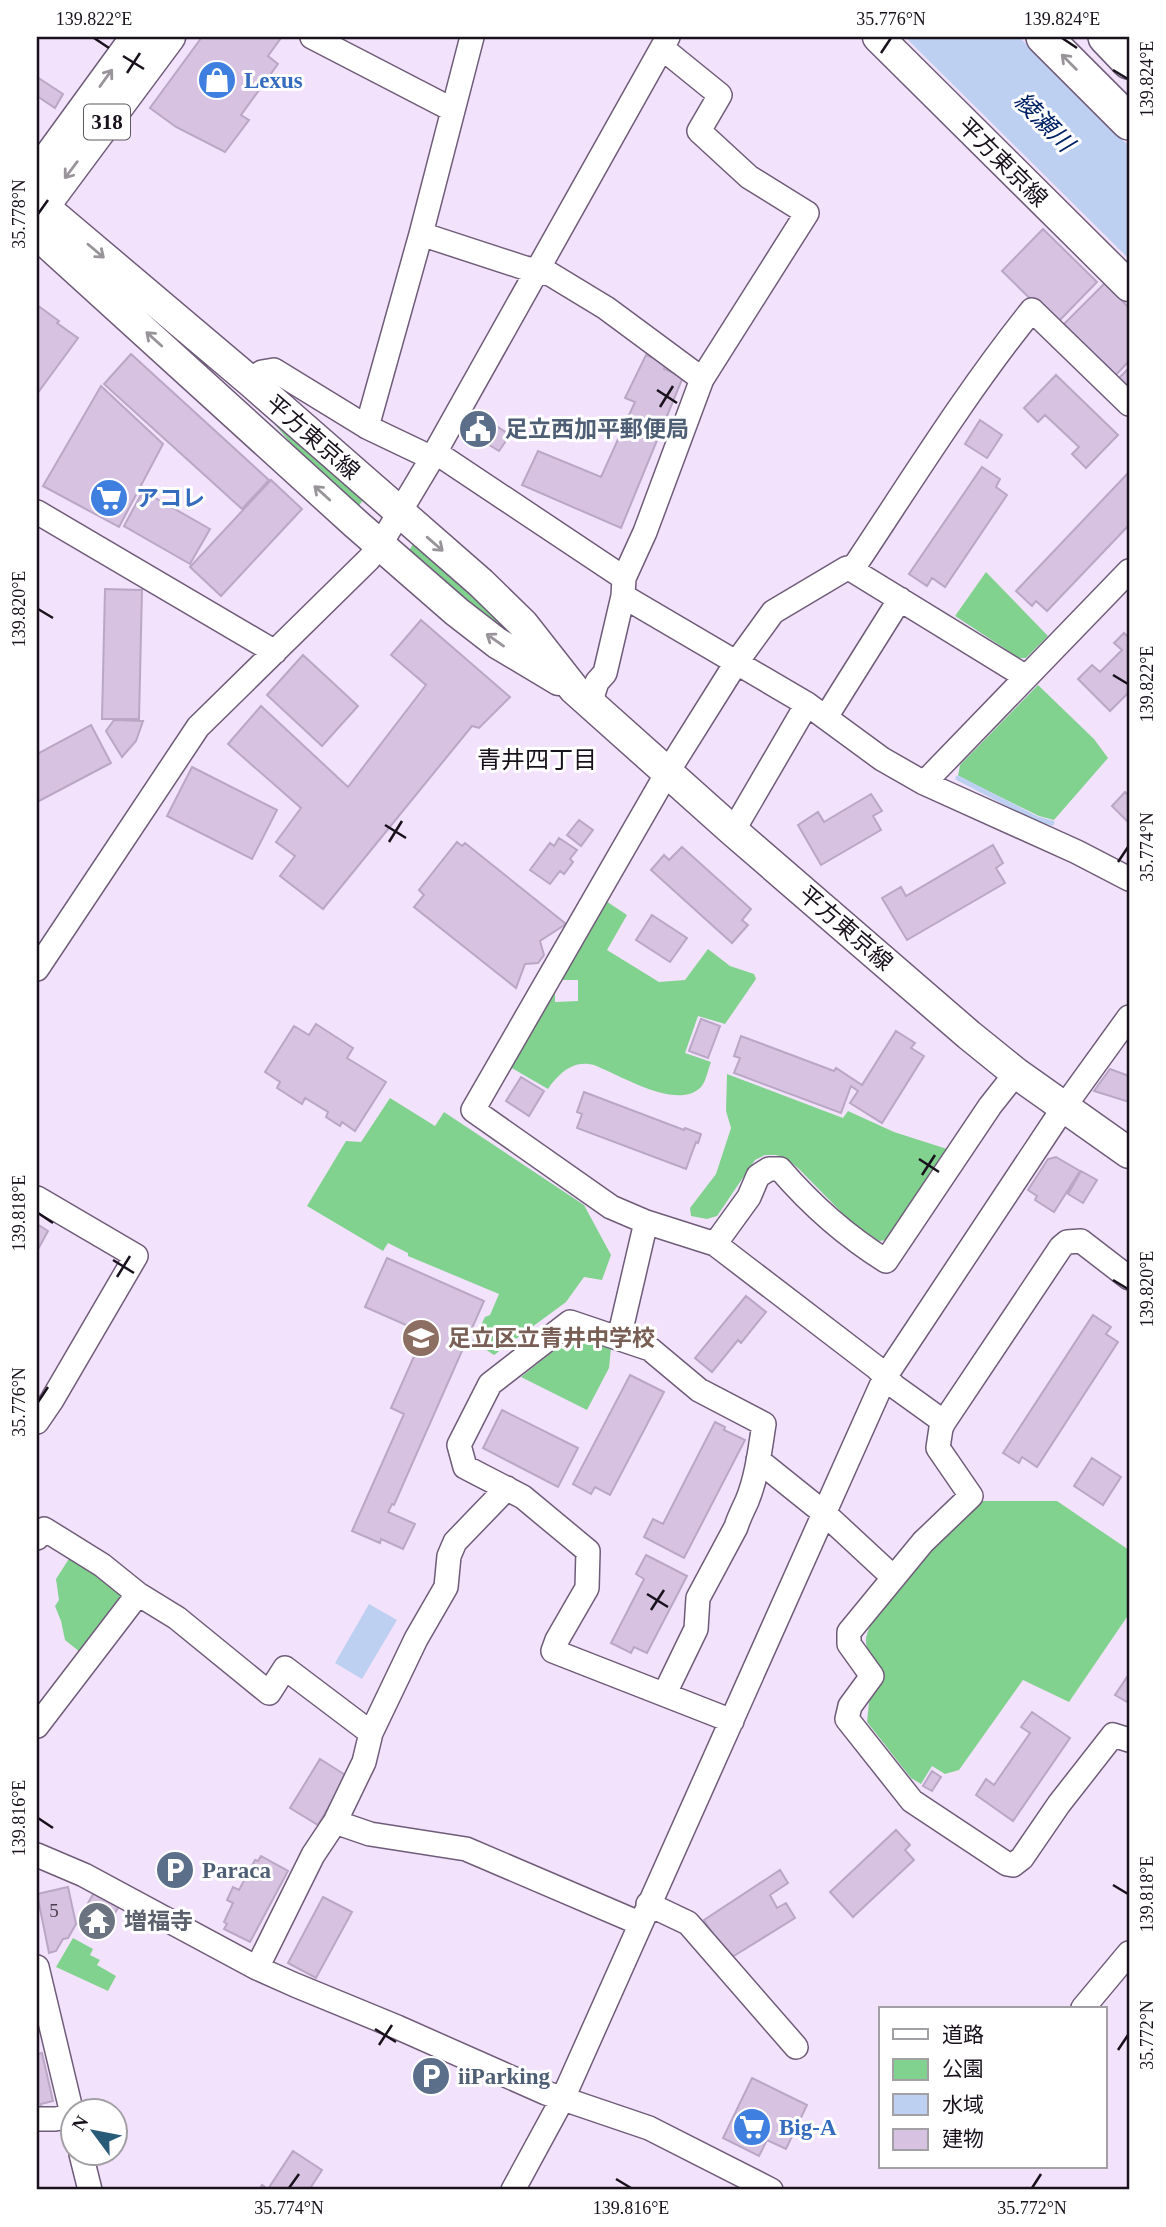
<svg xmlns="http://www.w3.org/2000/svg" width="1166" height="2227" viewBox="0 0 1166 2227" font-family="'Times New Roman','Noto Sans JP',serif">
  <style>
    .green { fill: #82d28f }
    .water { fill: #bdd0f1 }
    .lines { fill: none; stroke-linecap: round; stroke-linejoin: round }
    .stream { stroke: #bdd0f1; stroke-width: 5 }
    .building { fill: #d7c2e2; stroke: #baa6c5; stroke-width: 2 }
    .minor-casing { stroke: #6f5c79; stroke-width: 26 }
    .major-casing { stroke: #6f5c79; stroke-width: 33 }
    .highway-casing { stroke: #6f5c79; stroke-width: 38 }
    .minor { stroke: #fff; stroke-width: 23 }
    .major { stroke: #fff; stroke-width: 30 }
    .highway { stroke: #fff; stroke-width: 35 }
    .oneway { stroke: #989499 }
    .ticks { fill: none; stroke: #19121d; stroke-width: 2.5 }
    .labels { text-anchor: middle; stroke-width: 6; stroke-linejoin: round; paint-order: stroke }
    .number-label { font-size: 19px; fill: #483e4e }
    .shield { fill: #fff; stroke: #5e5961; stroke-width: 2 }
    .shield-label { font-size: 21px; font-weight: bold; fill: #19121d }
    .shop-label { font-size: 23px; font-weight: bold; fill: #366cbe; stroke: #fff; text-anchor: start }
    .street-label { font-size: 23px; fill: #19121d; stroke: #fff }
    .service-label { font-size: 23px; font-weight: bold; fill: #4e5e75; stroke: #fff; text-anchor: start }
    .education-label { font-size: 23px; font-weight: bold; fill: #785e54; stroke: #fff; text-anchor: start }
    .worship-label { font-size: 23px; font-weight: bold; fill: #5b616d; stroke: #fff; text-anchor: start }
    .water-label { font-size: 24px; font-style: italic; fill: #002265; stroke: #fff }
    .neighbourhood-label { font-size: 24px; fill: #19121d; stroke: #fff }
    .neatline { fill: none; stroke: #19121d; stroke-width: 2.5 }
    .ticks-label { font-size: 18px; text-anchor: middle; fill: #19121d }
  </style>
  <rect width="100%" height="100%" fill="#f3e2fc"/>
  <path class="green" d="M257 404 366 495 357 509 304 458Z
    M416 539 476 591 513 636 463 602 407 554Z
    M986 572 1048 636 1026 658H1019L955 616Z
    M1038 685 1094 739 1108 758 1054 820 1039 816 958 776 960 765Z
    M606 901 627 915 607 950 659 982 685 980 708 949 730 966 754 974 756 979 725 1024 698 1016 685 1053 711 1062C708 1069 706 1082 701 1087 679 1110 627 1079 603 1069 599 1067 593 1064 588 1064 570 1062 557 1076 548 1089L510 1067 555 990V1002L578 1001V980H559Z
    M727 1074 843 1118 848 1111 894 1132 947 1149 887 1240 879 1241 850 1221 799 1169 786 1158 776 1155H765L755 1160 717 1216 707 1219 691 1216 690 1208 716 1174 731 1128 726 1111Z
    M390 1098 435 1126 444 1112 584 1205 611 1255 602 1280 584 1277 566 1302 494 1355 473 1341 485 1317 490 1315 499 1294 408 1256V1253L388 1243 383 1251 307 1206 346 1141 361 1142Z
    M581 1337 611 1348 609 1368 587 1410 521 1377 568 1339Z
    M983 1501H1057L1129 1550V1614L1069 1702 1023 1680 959 1770 945 1774 932 1766 921 1784 911 1778 867 1722 869 1702 885 1675C879 1666 866 1652 866 1642 865 1609 957 1526 983 1501Z
    M72 1554 120 1588 123 1599 80 1652 65 1640 61 1621 55 1606 59 1600 56 1579Z
    M73 1938 93 1949 90 1955 100 1960 97 1965 116 1976 108 1991 56 1967Z"/>
  <path class="water" d="M905 37H1019L1129 146V259Z
    M369 1604 397 1620 362 1679 335 1663Z"/>
  <g class="lines">
    <path class="stream" d="M958 778 1037 819 1052 823"/>
  </g>
  <path class="building" d="M202 37 281 38 268 56 278 64 241 115 249 120 225 152 176 127 150 108Z
    M37 77 63 94 55 108 37 96Z
    M1043 229 1097 282 1056 324 1002 271Z
    M1105 283 1129 308V361L1112 379 1061 327Z
    M37 305 59 321 57 323 78 338 37 394Z
    M131 354 269 480 242 509 104 384Z
    M646 355 666 363 664 369 683 377 621 528 522 485 538 451 601 477 635 402 625 398Z
    M1129 368V396L1115 382Z
    M1056 375 1118 435 1086 468 1072 454 1079 447 1045 415 1038 422 1024 408Z
    M101 386 163 444 119 527 43 486Z
    M474 419 490 429 493 424 510 435 499 451 466 431Z
    M980 420 1002 435 987 458 965 444Z
    M982 467 1000 479 996 487 1007 495 945 587 932 578 927 586 909 574Z
    M1129 472V525L1047 611 1036 601 1032 606 1016 591Z
    M271 480 302 509 221 596 190 567Z
    M143 491 210 529 190 564 124 526Z
    M105 589 142 590 139 719H102Z
    M421 620 510 697 479 728 472 726 323 909 280 876 295 856 276 842 301 808 228 744 261 706 348 787 426 685 391 655Z
    M1124 633 1129 638V692L1110 711 1078 679 1092 665 1100 672 1122 650 1114 643Z
    M303 655 358 706 322 746 267 695Z
    M114 720 143 721 136 741 122 757 106 731Z
    M91 725 111 763 37 802V754Z
    M192 767 277 810 252 859 167 816Z
    M1125 792 1129 796V823L1112 806Z
    M871 794 882 811 873 816 881 830 821 865 798 825 818 812 824 822Z
    M579 820 593 830 581 846 567 835Z
    M559 838 577 850 570 859 573 862 564 874 560 871 550 884 530 870 550 843 554 846Z
    M457 842 462 846 465 843 566 924 540 941 544 955 538 963 525 964 516 988 414 907 424 895 419 890Z
    M993 845 1003 863 996 868 1005 883 907 940 882 898 901 887 906 896Z
    M682 847 751 909 742 920 748 925 732 943 651 870 664 855 669 860Z
    M652 915 687 938 670 962 636 940Z
    M701 1019 720 1026 708 1058 689 1051Z
    M316 1024 353 1048 347 1058 386 1082 355 1131 342 1122 340 1126 326 1117 328 1112 305 1098 302 1104 277 1088 280 1082 265 1072 294 1026 309 1035Z
    M896 1031 915 1043 911 1048 924 1056 882 1123 850 1103 858 1091 851 1086 841 1113 734 1073 740 1058 734 1056 741 1036 834 1071 836 1068 862 1085Z
    M1110 1069 1129 1076V1102L1094 1091Z
    M521 1077 544 1091 529 1116 506 1101Z
    M584 1092 684 1130 685 1128 701 1134 698 1143 696 1142 686 1169 577 1128 582 1114 577 1112Z
    M1056 1157 1080 1171 1054 1212 1035 1200 1037 1196 1028 1190 1048 1159Z
    M1081 1171 1097 1180 1083 1203 1068 1194Z
    M37 1224 48 1231 37 1251Z
    M387 1258 484 1301 394 1505 392 1504 388 1512 415 1524 403 1549 381 1539 380 1543 352 1531 404 1414 391 1408 419 1345 432 1351 439 1335 417 1325 415 1329 365 1307Z
    M746 1296 766 1312 741 1343 738 1340 712 1372 695 1358Z
    M1093 1315 1111 1327 1106 1334 1118 1342 1037 1467 1022 1457 1019 1463 1003 1453Z
    M630 1375 664 1392 610 1495 595 1487 591 1494 573 1484Z
    M502 1410 578 1448 558 1487 483 1448Z
    M715 1422 725 1427 724 1430 745 1440 684 1558 644 1537 653 1519 663 1524Z
    M1092 1458 1121 1477 1103 1505 1074 1486Z
    M646 1555 687 1576 647 1653 634 1647 631 1653 611 1643 644 1579 636 1574Z
    M1129 1674V1703L1115 1695Z
    M1032 1712 1070 1738 1013 1821 976 1795 986 1779 994 1785 1030 1733 1021 1727Z
    M320 1759 347 1776 318 1825 290 1808Z
    M932 1771 941 1777 932 1791 923 1786Z
    M896 1830 910 1845 905 1850 914 1860 853 1917 830 1892Z
    M261 1856 288 1871 250 1942 224 1929 227 1924 224 1922 233 1903 227 1900 233 1887 239 1890 255 1860 258 1861Z
    M780 1870 788 1883 770 1895 777 1908 786 1903 795 1918 729 1959 704 1920Z
    M68 1887 76 1924 68 1938 63 1939 56 1951 49 1953 37 1894Z
    M96 1889 121 1903 113 1916 88 1903Z
    M323 1897 352 1912 316 1978 288 1963Z
    M88 1905 110 1917 108 1920 112 1922 105 1933 101 1931 99 1935 78 1923Z
    M42 2053 53 2101 41 2104 42 2108 37 2109V2054Z
    M752 2078 807 2105 786 2149 767 2140 759 2156 723 2138Z
    M293 2151 322 2170 309 2190H259L262 2185 268 2189Z"/>
  <g class="lines">
    <defs>
      <path id="minor" d="M312 37 453 110
        M421 234 525 268 550 274 606 308 702 379
        M250 381 262 372 274 370 367 427 432 458
        M367 427 421 234 472 37
        M435 452 624 578
        M37 512 275 652
        M852 570 847 568 773 612 736 663 667 773 473 1110 611 1207 646 1222 715 1244 877 1368 894 1386 944 1422
        M623 596 807 704 882 759 924 783 1077 852 1129 879
        M1026 677 852 570C910 483 966 392 1032 310L1129 404
        M590 704 597 682 605 673 623 596 624 578 645 532 702 379 807 213 749 177 699 131 720 95 662 48
        M826 717 900 599
        M924 783 1129 571
        M733 831 807 704
        M37 969 198 727 369 559 380 545 432 458 668 37
        M37 1198 136 1256 52 1400 37 1422
        M715 1244 749 1197 758 1176 769 1169H780C811 1205 846 1236 886 1261L990 1106 1016 1073
        M1129 1278 1081 1241 1067 1242 1061 1247 944 1422 941 1428 938 1448 971 1496 923 1542 849 1632V1644L872 1676 850 1706 847 1719 912 1801 1007 1864 1013 1865 1022 1858 1059 1804 1113 1735 1129 1740
        M619 1338 646 1222
        M758 1460 824 1513 893 1577
        M37 1538 44 1529 102 1565 138 1594 177 1618 269 1693 285 1668 371 1733
        M665 1693 696 1629 698 1598 736 1527C739 1517 743 1510 747 1501 757 1477 760 1449 764 1424L699 1390 650 1349 570 1322 490 1384 459 1445 465 1467 523 1497 588 1551 587 1588 557 1640 553 1651 732 1721
        M37 1726 138 1594
        M335 1822 370 1834 466 1849 639 1923
        M37 1855 84 1875 257 1968 295 1985 397 2027 546 2093 649 2128 771 2190
        M648 1904 688 1923 796 2047
        M37 1967 74 2122
        M257 1968 313 1855 335 1822 364 1762 371 1733 416 1639 446 1587 449 1556 455 1542 507 1488
        M1083 2008 1129 1953
        M37 2119H55L72 2116
        M81 2154 90 2190
        M513 2190 563 2098 885 1377 1064 1107 1129 1017"/>
      <path id="major" d="M878 37 1129 286
        M37 173 136 37
        M37 201 250 381 481 583 523 624 574 689 733 831 969 1035 1016 1073 1129 1153
        M37 216 170 37
        M37 234 356 524 457 612 497 643 559 680"/>
      <path id="highway" d="M1044 37 1129 122
        M1106 37 1129 61"/>
    </defs>
    <use href="#minor" class="minor-casing"/>
    <use href="#major" class="major-casing"/>
    <use href="#highway" class="highway-casing"/>
    <use href="#minor" class="minor"/>
    <use href="#major" class="major"/>
    <use href="#highway" class="highway"/>
  </g>
  <defs><path id="oneway-shaft" d="M-6 0H5M1.5-3L5.5 0L1.5 3" fill="none" stroke-width="1.6" stroke-linecap="round" stroke-linejoin="round" transform="scale(1.75)"/></defs>
  <g class="oneway">
    <use href="#oneway-shaft" transform="translate(1069 62) rotate(-135)"/>
    <use href="#oneway-shaft" transform="translate(106 78) rotate(-54)"/>
    <use href="#oneway-shaft" transform="translate(71 170) rotate(127)"/>
    <use href="#oneway-shaft" transform="translate(96 251) rotate(40)"/>
    <use href="#oneway-shaft" transform="translate(154 339) rotate(-138)"/>
    <use href="#oneway-shaft" transform="translate(322 493) rotate(-138)"/>
    <use href="#oneway-shaft" transform="translate(435 544) rotate(41)"/>
    <use href="#oneway-shaft" transform="translate(495 640) rotate(-145)"/>
  </g>
  <path class="ticks" d="M94 38 109 48M1062 38 1077 48M881 53 891 38M123 56 144 69M1113 70 1128 79M127 73 140 53M38 214 48 200M657 390 677 403M660 407 673 386M38 609 53 618M1113 675 1128 684M385 825 406 838M389 842 402 821M1118 862 1128 847M919 1159 939 1172M922 1175 935 1155M38 1213 53 1223M113 1260 134 1273M117 1277 130 1256M1113 1280 1128 1289M38 1402 48 1387M647 1594 668 1607M651 1610 664 1590M38 1818 53 1828M1113 1885 1128 1894M375 2029 396 2042M379 2045 392 2025M1118 2050 1128 2035M616 2179 631 2188M289 2188 299 2174M1032 2188 1041 2174"/>
  <defs>
    <symbol id="shop-disc" viewBox="-11 -11 22 22"><circle r="9.5" fill="#3f7fe0" stroke="#fff"/><path d="M-5-2.5h2.3a2.7 3.5 0 0 1 5.4 0H5L5.5 6h-11ZM-1.5-2.5h3a1.5 2.3 0 0 0-3 0Z" fill="#fff"/></symbol>
    <symbol id="civic-disc" viewBox="-11 -11 22 22"><circle r="9.5" fill="#5c6f8a" stroke="#fff"/><path d="M-.6-6.5H3V-4.5H.6V-3L4-1V1h2V6H-6V1h2V-1L-.6-3ZM-1.2 2.5V6h2.4V2.5Z" fill="#fff"/></symbol>
    <symbol id="supermarket-disc" viewBox="-11 -11 22 22"><circle r="9.5" fill="#3f7fe0" stroke="#fff"/><path d="M-6-5.5h2.5l.6 2H6L4.5 2H-2.5L-4.4-4H-6ZM-1.5 3.2a1.3 1.3 0 1 0 .1 0ZM3 3.2a1.3 1.3 0 1 0 .1 0Z" fill="#fff"/></symbol>
    <symbol id="school-disc" viewBox="-11 -11 22 22"><circle r="9.5" fill="#8d6e63" stroke="#fff"/><path d="M0-5L7-2L0 1L-7-2ZM-4 1L0 2.5L4 1V4Q0 6-4 4Z" fill="#fff"/></symbol>
    <symbol id="parking-disc" viewBox="-11 -11 22 22"><circle r="9.5" fill="#5c6f8a" stroke="#fff"/><path d="M-3.5-5.5H1a3.5 3.5 0 0 1 0 7H-1V5.5H-3.5ZM-1-3.4V-.6H.8a1.4 1.4 0 0 0 0-2.8Z" fill="#fff"/></symbol>
    <symbol id="temple-disc" viewBox="-11 -11 22 22"><circle r="9.5" fill="#6b7280" stroke="#fff"/><path d="M0-6L5-2H3V0L6.5 2.5H4V6H1.5V3h-3V6H-4V2.5H-6.5L-3 0V-2H-5Z" fill="#fff"/></symbol>
  </defs>
  <g fill-rule="evenodd">
    <use href="#shop-disc" x="195" y="58" width="44" height="44"/>
    <use href="#civic-disc" x="456" y="407" width="44" height="44"/>
    <use href="#supermarket-disc" x="87" y="476" width="44" height="44"/>
    <use href="#school-disc" x="399" y="1316" width="44" height="44"/>
    <use href="#parking-disc" x="153" y="1848" width="44" height="44"/>
    <use href="#temple-disc" x="75" y="1899" width="44" height="44"/>
    <use href="#parking-disc" x="409" y="2054" width="44" height="44"/>
    <use href="#supermarket-disc" x="730" y="2105" width="44" height="44"/>
  </g>
  <g class="labels">
    <g class="number-label">
      <text x="54" y="1917">5</text>
    </g>
    <rect class="shield" x="84" y="104.5" width="46" height="35" rx="5"/>
    <g class="shield-label">
      <text x="107" y="129">318</text>
    </g>
    <g class="shop-label">
      <text x="244" y="88">Lexus</text>
      <text x="136" y="506">アコレ</text>
      <text x="779" y="2135">Big-A</text>
    </g>
    <g class="street-label">
      <text transform="translate(1003 162) rotate(45)" y="8">平方東京線</text>
      <text transform="translate(313 437) rotate(41)" y="8">平方東京線</text>
      <text transform="translate(846 928) rotate(41)" y="8">平方東京線</text>
    </g>
    <g class="service-label">
      <text x="505" y="437">足立西加平郵便局</text>
      <text x="202" y="1878">Paraca</text>
      <text x="458" y="2084">iiParking</text>
    </g>
    <g class="education-label">
      <text x="448" y="1346">足立区立青井中学校</text>
    </g>
    <g class="worship-label">
      <text x="124" y="1929">増福寺</text>
    </g>
    <g class="water-label">
      <text transform="translate(1044 122) rotate(45)" y="8">綾瀬川</text>
    </g>
    <g class="neighbourhood-label">
      <text x="537" y="768">青井四丁目</text>
    </g>
  </g>
  <rect width="1166" height="2227" fill="none" stroke="#ffffff" stroke-width="77"/>
  <rect x="879" y="2007" width="228" height="161" fill="#ffffff" stroke="#a3a0a5" stroke-width="2"/>
  <rect x="893" y="2029" width="35" height="10" fill="#ffffff" stroke="#a3a0a5" stroke-width="2"/>
  <text x="942" y="2042" font-size="21" fill="#19121d">道路</text>
  <rect x="893" y="2059" width="35" height="21" fill="#82d28f" stroke="#a3a0a5" stroke-width="2"/>
  <text x="942" y="2076" font-size="21" fill="#19121d">公園</text>
  <rect x="893" y="2094" width="35" height="21" fill="#bdd0f1" stroke="#a3a0a5" stroke-width="2"/>
  <text x="942" y="2112" font-size="21" fill="#19121d">水域</text>
  <rect x="893" y="2129" width="35" height="21" fill="#d7c2e2" stroke="#a3a0a5" stroke-width="2"/>
  <text x="942" y="2146" font-size="21" fill="#19121d">建物</text>
  <g transform="translate(94 2132) rotate(302)"><circle r="33" fill="#ffffff" stroke="#a3a0a5" stroke-width="2"/>
  <path d="M0-5L12 26L0 18L-12 26Z" fill="#285b78"/>
  <text y="-10" font-size="19" font-weight="bold" text-anchor="middle" fill="#19121d">N</text>
  </g>
  <rect x="38" y="38" width="1090" height="2150" class="neatline"/>
  <g class="ticks-label">
    <text x="94" y="25">139.822°E</text>
    <text x="891" y="25">35.776°N</text>
    <text x="1062" y="25">139.824°E</text>
    <text transform="translate(1147 79) rotate(-90)" y="6">139.824°E</text>
    <text transform="translate(19 214) rotate(-90)" y="6">35.778°N</text>
    <text transform="translate(19 609) rotate(-90)" y="6">139.820°E</text>
    <text transform="translate(1147 684) rotate(-90)" y="6">139.822°E</text>
    <text transform="translate(1147 847) rotate(-90)" y="6">35.774°N</text>
    <text transform="translate(19 1213) rotate(-90)" y="6">139.818°E</text>
    <text transform="translate(1147 1289) rotate(-90)" y="6">139.820°E</text>
    <text transform="translate(19 1402) rotate(-90)" y="6">35.776°N</text>
    <text transform="translate(19 1818) rotate(-90)" y="6">139.816°E</text>
    <text transform="translate(1147 1894) rotate(-90)" y="6">139.818°E</text>
    <text transform="translate(1147 2035) rotate(-90)" y="6">35.772°N</text>
    <text x="289" y="2214">35.774°N</text>
    <text x="631" y="2214">139.816°E</text>
    <text x="1032" y="2214">35.772°N</text>
  </g>
</svg>
